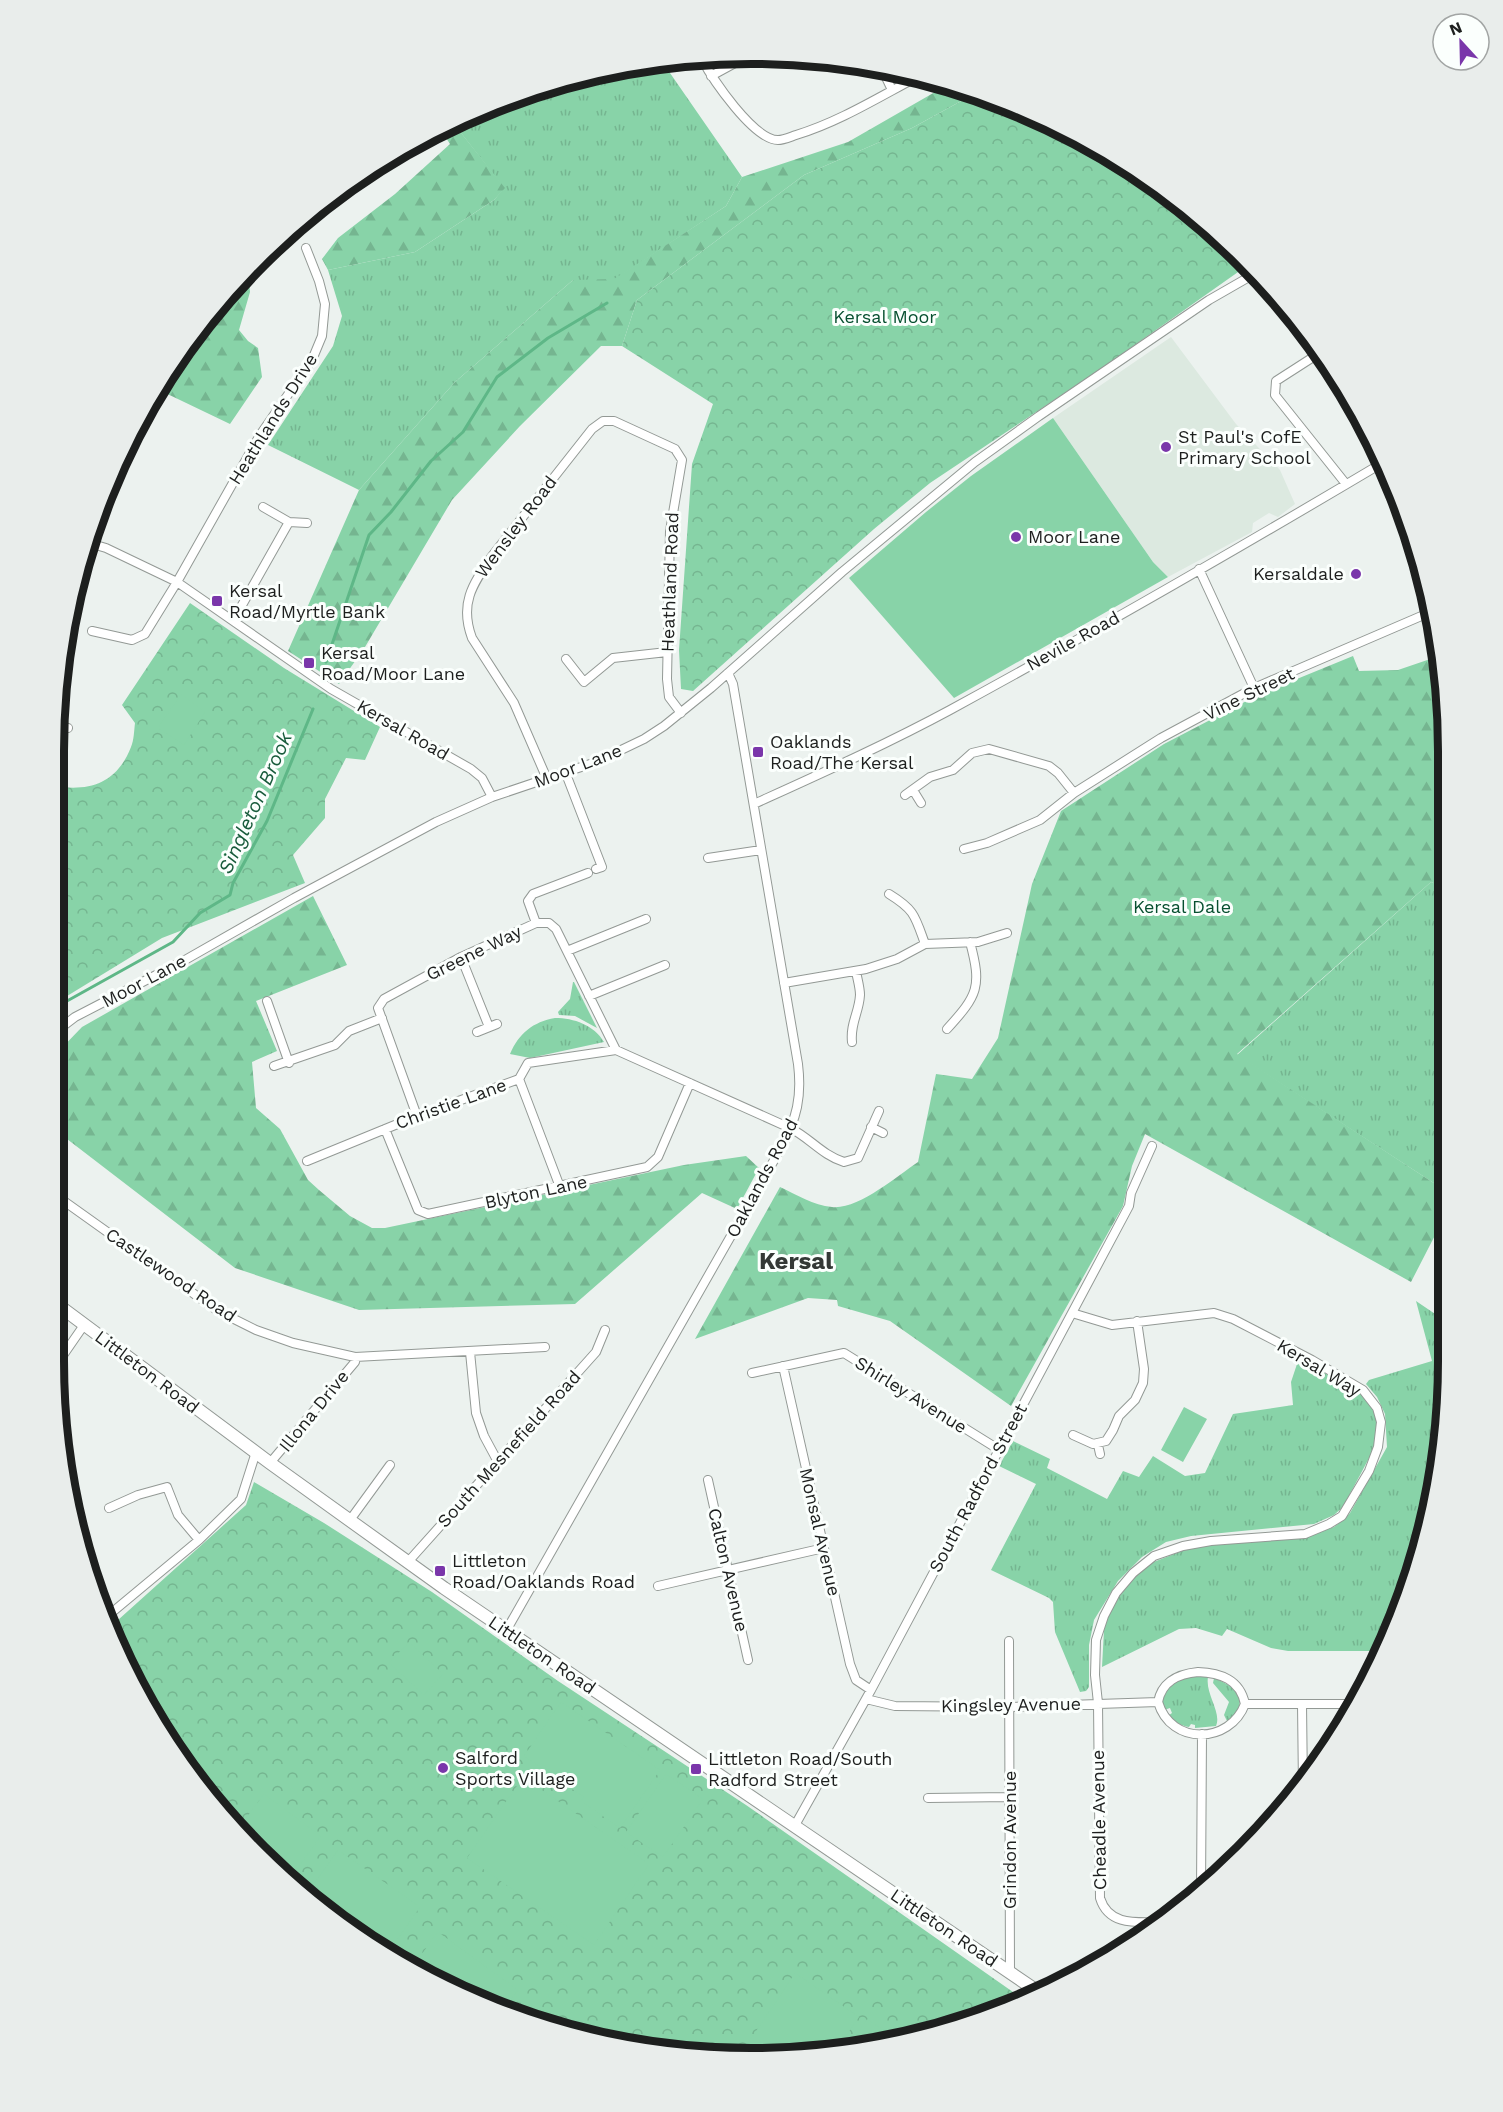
<svg xmlns="http://www.w3.org/2000/svg" width="1503" height="2112" viewBox="0 0 1503 2112" font-family="'Work Sans',sans-serif">
  <style>
    .built { fill: #dce9e0 }
    .grass { fill: url(#grass-tufts) }
    .forest { fill: url(#forest-firs) }
    .park { fill: url(#park-crowns) }
    .pitch { fill: #88d3a8 }
    .lines { fill: none; stroke-linecap: round; stroke-linejoin: round }
    .stream { stroke: #5eb787; stroke-width: 3 }
    .street-casing { stroke: #939995; stroke-width: 10 }
    .secondary-casing { stroke: #939995; stroke-width: 14 }
    .street { stroke: #fff; stroke-width: 8 }
    .secondary { stroke: #fff; stroke-width: 12 }
    .poi-dot { fill: #7a36aa; stroke: #fbfffd; stroke-width: 2 }
    .labels { text-anchor: middle; stroke-width: 6; stroke-linejoin: round; paint-order: stroke }
    .park-label { font-size: 18px; fill: #075030; stroke: #fbfffd }
    .street-label { font-size: 18px; fill: #1d1f1e; stroke: #fbfffd }
    .poi-label { font-size: 18px; fill: #1d1f1e; stroke: #fbfffd; text-anchor: start }
    .water-label { font-size: 20px; font-style: italic; fill: #195c3c; stroke: #fbfffd }
    .district-label { font-size: 24px; font-weight: bold; fill: #343936; stroke: #fbfffd }
    .rim { fill: none; stroke: #1d1f1e; stroke-width: 8 }
  </style>
  <defs>
    <pattern id="grass-tufts" width="24" height="20" patternUnits="userSpaceOnUse" patternTransform="scale(1.5)"><rect width="24" height="20" fill="#88d3a8"/><path d="M3 7l-1-3M5 7V3M7 7l1-3M15 17l-1-3M17 17v-4M19 17l1-3" fill="none" stroke="#75b590"/></pattern>
    <pattern id="forest-firs" width="22" height="20" patternUnits="userSpaceOnUse" patternTransform="scale(1.5)"><rect width="22" height="20" fill="#88d3a8"/><path d="M5 1l3.5 6h-7zM16 11l3.5 6h-7z" fill="#75b590"/></pattern>
    <pattern id="park-crowns" width="20" height="18" patternUnits="userSpaceOnUse" patternTransform="scale(1.5)"><rect width="20" height="18" fill="#88d3a8"/><path d="M2 6a3 3 0 1 1 6 0M12 15a3 3 0 1 1 6 0" fill="none" stroke="#75b590"/></pattern>
  </defs>
  <rect width="100%" height="100%" fill="#ecf2ef"/>
  <path class="built" d="M1171 337 1236 424 1280 470 1295 504 1278 517 1269 513 1253 523 1252 532 1168 577 1153 562 1053 418Z"/>
  <path class="grass" d="M661 60 742 177 726 206 614 280H573L455 382 359 490 268 445 333 346 342 316 328 270 415 252 494 200 504 188 454 124 528 91Z
    M1431 882 1444 887 1446 1191 1237 1055Z
    M573 982H574L597 1028 575 1016 559 1015 558 1012 570 999Z
    M555 1018C574 1018 594 1025 604 1042L530 1058 510 1054C519 1033 533 1022 555 1018Z
    M1416 1301 1447 1322 1448 1406 1425 1541 1384 1651H1288L1271 1648 1227 1629 1222 1636 1196 1628 1179 1629 1102 1667 1104 1630 1108 1615 1122 1590 1134 1576 1151 1563 1195 1546 1306 1536 1334 1527 1343 1520 1350 1513 1387 1447 1385 1414 1377 1397 1366 1384 1369 1380 1432 1361Z
    M1299 1358 1364 1396 1372 1407 1376 1416V1445L1343 1507 1334 1515 1314 1524 1191 1536 1166 1542 1142 1557 1118 1581 1094 1620 1089 1645V1687L1086 1691 1080 1692 1055 1632 1053 1602 1049 1598 991 1570 1036 1484 999 1466 1013 1441 1050 1459 1047 1468 1107 1499 1123 1471 1139 1477 1153 1456 1185 1476 1205 1473 1233 1414 1293 1405 1291 1382Z
    M1199 1676 1208 1677C1205 1694 1222 1712 1216 1726L1195 1728V1725L1191 1724 1189 1727C1181 1726 1174 1721 1168 1716L1172 1713 1170 1708 1164 1710C1158 1687 1178 1678 1199 1676Z
    M1214 1678C1237 1687 1250 1699 1230 1721H1227L1224 1715 1229 1702 1213 1683Z"/>
  <path class="forest" d="M949 84 974 94 912 128 804 175 637 300 622 346H601L520 426 452 500 365 647 339 684 288 651 359 490 455 382 573 280 614 279 726 206 742 177 848 142Z
    M454 124 505 188 494 200 415 252 328 270 322 259 338 238 395 194 450 144 441 130Z
    M248 271 250 292 239 330 248 341 258 348 262 377 230 424 157 389 227 292Z
    M1442 655 1444 887 1431 882 1237 1054 1446 1191V1214L1411 1282 1145 1134 1132 1166 1123 1206 1011 1406 890 1321 838 1306 837 1300 808 1298 695 1339 780 1187C797 1195 813 1205 832 1207 858 1210 897 1176 918 1162L936 1074 972 1079 998 1038 1032 884 1061 811 1164 744 1258 695 1353 656 1359 671 1398 670Z
    M313 896 347 965 256 1001 277 1051 252 1062 256 1108 280 1129 308 1180 319 1190 350 1216 372 1228H385L684 1165 746 1156 759 1168 737 1209 702 1193 575 1304 359 1310 235 1268 54 1129V1056L82 1027Z"/>
  <path class="park" d="M974 94 1060 126 1176 198 1248 265 1105 366 930 483 874 529 693 691 681 689 679 650 692 464 713 404 622 346 637 300 804 175 912 128Z
    M190 603 284 668 380 727 365 760 346 758 325 799V818L293 855 305 883 162 938 54 1004V786C90 792 117 783 131 747 134 740 134 731 135 723L122 705Z
    M254 1482 324 1523 432 1592 558 1681 746 1805 1026 2001 1019 2005 842 2052H660L571 2034 443 1986 291 1885 171 1748 108 1629 246 1505Z"/>
  <path class="pitch" d="M1053 418 1153 562 1168 577 954 698 849 578 926 512 971 476Z
    M181 694 205 712 184 745 158 728Z
    M1184 1407 1207 1419 1183 1462 1161 1450Z
    M409 1642 443 1674 424 1695 389 1663Z
    M561 1702 660 1770 620 1828 581 1801 584 1797 524 1756Z
    M666 1774 703 1799 663 1857 626 1832Z
    M523 1777 649 1864 594 1945 467 1858Z
    M264 1794 321 1836 288 1881 240 1826Z
    M338 1850 420 1907 390 1950 306 1895Z
    M438 1932 518 1990 504 2009 443 1986 413 1966Z
    M795 1973 859 2017 835 2052H742Z
    M867 2019 895 2038 846 2051Z"/>
  <g class="lines">
    <path class="stream" d="M326 662 369 535 391 512 431 461 463 432 497 377 548 338 607 303
      M67 1001 173 942 200 913 230 895 233 883 267 821 313 709"/>
    <defs>
      <path id="street" d="M702 59C712 79 754 140 778 140 783 140 790 137 796 135 839 122 879 97 919 76
        M882 69 892 90
        M711 76 746 57
        M1318 354 1276 381 1275 395 1346 484
        M289 522 307 523
        M89 543 106 548 177 582 331 689 471 769 482 778 492 797
        M1199 569 1254 688
        M233 621 289 522 263 507
        M92 631 132 640 145 634 177 582 260 435 312 360 322 336 325 304 319 281 306 248
        M566 659 584 682 613 658 667 652
        M57 726 68 728
        M566 774 602 867 596 869
        M547 779 514 703 472 638C459 603 473 584 492 556L592 429 603 421H614L675 449 682 460 670 531 667 679 669 697 681 713
        M913 790 921 803
        M905 795 930 777 953 770 972 753 989 749 1049 766 1058 773 1074 793
        M754 804C820 774 887 744 950 710 1097 630 1241 547 1384 462
        M964 849 987 843 1040 820 1074 793 1161 738 1254 688 1433 611
        M708 858 761 850
        M889 894C915 910 915 916 925 944
        M536 923 528 901 533 894 588 873
        M567 951 646 919
        M461 957 489 1027
        M784 983 866 969 897 959 925 944 978 942 1007 933
        M589 996 665 965
        M267 1001 289 1063
        M947 1029C978 995 982 987 970 942
        M477 1032 497 1024
        M54 1033 75 1017 185 960 294 898 436 822 492 797 596 762 644 739 664 726 711 688 842 572 975 462 1039 416 1209 300 1256 273
        M852 1042C850 1023 859 1013 860 995 860 987 857 978 856 971
        M274 1066 335 1045 349 1031 382 1018
        M519 1079 560 1187
        M417 1116 378 1008 384 999 461 957 536 923H549L556 929 616 1050
        M871 1127 883 1133
        M385 1129 418 1210 428 1214 647 1167 658 1157 690 1083
        M307 1161 417 1116 519 1079 528 1063 616 1050 790 1128C810 1138 822 1155 844 1162L858 1158 879 1111
        M54 1194 218 1311 256 1330 293 1343 355 1357 545 1347
        M1072 1313 1112 1325 1214 1313 1233 1319 1312 1360 1363 1390 1377 1408 1381 1422 1378 1447 1369 1471 1342 1516 1329 1524 1305 1534 1211 1541 1183 1546 1154 1556 1133 1573 1116 1593 1104 1616 1096 1640 1095 1675 1098 1703 1100 1898C1109 1927 1138 1922 1164 1922
        M470 1352 476 1413 484 1436 498 1462
        M783 1366 850 1664 856 1680 871 1690
        M55 1367 84 1325
        M752 1373 844 1353 998 1449
        M1073 1435 1093 1444 1106 1441 1113 1430 1119 1416 1135 1400 1143 1383 1144 1369 1137 1321
        M1098 1445 1100 1454
        M270 1463 355 1362V1357
        M708 1480 748 1660
        M109 1508 138 1495 167 1487 178 1515 199 1540
        M350 1520 390 1465
        M407 1563 596 1352 605 1330
        M658 1586 824 1548
        M104 1619 199 1540 241 1499 256 1452
        M506 1631 781 1148C797 1118 802 1097 798 1064L733 684 728 673
        M1009 1641 1010 1973
        M1198 1672C1220 1673 1240 1679 1245 1704 1230 1744 1171 1746 1158 1702 1162 1681 1178 1674 1198 1672Z
        M866 1699 895 1706 1010 1707 1158 1702
        M1245 1704H1355
        M1302 1704 1303 1787
        M928 1798 1010 1797
        M794 1827 871 1690 1129 1206 1131 1193 1152 1146
        M1201 1893 1202 1734"/>
      <path id="secondary" d="M54 1302 270 1463 444 1588 1040 1993"/>
    </defs>
    <use href="#street" class="street-casing"/>
    <use href="#secondary" class="secondary-casing"/>
    <use href="#street" class="street"/>
    <use href="#secondary" class="secondary"/>
  </g>
  <g class="poi-dot">
    <circle cx="1166" cy="447" r="6"/>
    <circle cx="1016" cy="537" r="6"/>
    <circle cx="1356" cy="574" r="6"/>
    <rect x="211" y="595" width="12" height="12" rx="3"/>
    <rect x="303" y="657" width="12" height="12" rx="3"/>
    <rect x="752" y="746" width="12" height="12" rx="3"/>
    <rect x="434" y="1565" width="12" height="12" rx="3"/>
    <circle cx="443" cy="1768" r="6"/>
    <rect x="690" y="1763" width="12" height="12" rx="3"/>
  </g>
  <g class="labels">
    <g class="park-label">
      <text x="885" y="323">Kersal Moor</text>
      <text x="1182" y="913">Kersal Dale</text>
    </g>
    <g class="street-label">
      <text transform="translate(273 419) rotate(-58)" y="6">Heathlands Drive</text>
      <text transform="translate(516 527) rotate(-53)" y="6">Wensley Road</text>
      <text transform="translate(670 582) rotate(-88)" y="6">Heathland Road</text>
      <text transform="translate(1073 641) rotate(-29)" y="6">Nevile Road</text>
      <text transform="translate(1249 694) rotate(-26)" y="6">Vine Street</text>
      <text transform="translate(403 730) rotate(30)" y="6">Kersal Road</text>
      <text transform="translate(578 766) rotate(-21)" y="6">Moor Lane</text>
      <text transform="translate(474 953) rotate(-26)" y="6">Greene Way</text>
      <text transform="translate(144 981) rotate(-28)" y="6">Moor Lane</text>
      <text transform="translate(451 1104) rotate(-20)" y="6">Christie Lane</text>
      <text transform="translate(762 1178) rotate(-62)" y="6">Oaklands Road</text>
      <text transform="translate(536 1192) rotate(-12)" y="6">Blyton Lane</text>
      <text transform="translate(171 1275) rotate(34)" y="6">Castlewood Road</text>
      <text transform="translate(1319 1368) rotate(31)" y="6">Kersal Way</text>
      <text transform="translate(147 1372) rotate(37)" y="6">Littleton Road</text>
      <text transform="translate(911 1395) rotate(32)" y="6">Shirley Avenue</text>
      <text transform="translate(314 1411) rotate(-51)" y="6">Illona Drive</text>
      <text transform="translate(509 1449) rotate(-48)" y="6">South Mesnefield Road</text>
      <text transform="translate(978 1488) rotate(-62)" y="6">South Radford Street</text>
      <text transform="translate(820 1532) rotate(77)" y="6">Monsal Avenue</text>
      <text transform="translate(728 1570) rotate(77)" y="6">Calton Avenue</text>
      <text transform="translate(542 1655) rotate(34)" y="6">Littleton Road</text>
      <text transform="translate(1011 1705) rotate(-1)" y="6">Kingsley Avenue</text>
      <text transform="translate(1099 1820) rotate(-91)" y="6">Cheadle Avenue</text>
      <text transform="translate(1010 1840) rotate(-90)" y="6">Grindon Avenue</text>
      <text transform="translate(944 1928) rotate(34)" y="6">Littleton Road</text>
    </g>
    <g class="poi-label">
      <text x="1178" y="443">St Paul's CofE<tspan x="1178" dy="21">Primary School</tspan></text>
      <text x="1028" y="543">Moor Lane</text>
      <text x="1344" y="580" text-anchor="end">Kersaldale</text>
      <text x="229" y="597">Kersal<tspan x="229" dy="21">Road/Myrtle Bank</tspan></text>
      <text x="321" y="659">Kersal<tspan x="321" dy="21">Road/Moor Lane</tspan></text>
      <text x="770" y="748">Oaklands<tspan x="770" dy="21">Road/The Kersal</tspan></text>
      <text x="452" y="1567">Littleton<tspan x="452" dy="21">Road/Oaklands Road</tspan></text>
      <text x="455" y="1764">Salford<tspan x="455" dy="21">Sports Village</tspan></text>
      <text x="708" y="1765">Littleton Road/South<tspan x="708" dy="21">Radford Street</tspan></text>
    </g>
    <g class="water-label">
      <text transform="translate(255 803) rotate(-66)" y="7">Singleton Brook</text>
    </g>
    <g class="district-label">
      <text x="796" y="1269">Kersal</text>
    </g>
  </g>
  <path d="M0 0H1503V2112H0ZM751 64H751A687 687 0 0 1 1438 751V1361A687 687 0 0 1 751 2048H751A687 687 0 0 1 64 1361V751A687 687 0 0 1 751 64Z" fill="#e9edeb" fill-rule="evenodd"/>
  <path class="rim" d="M751 64H751A687 687 0 0 1 1438 751V1361A687 687 0 0 1 751 2048H751A687 687 0 0 1 64 1361V751A687 687 0 0 1 751 64Z"/>
  <g transform="translate(1461 42) rotate(338)"><circle r="28" fill="#fbfffd" stroke="#a2a5a4" stroke-width="1.5"/>
  <path d="M0-4.5L10 22L0 15L-10 22Z" fill="#7a36aa"/>
  <text y="-9" font-size="16" font-weight="bold" text-anchor="middle" fill="#1d1f1e">N</text>
  </g>
</svg>
